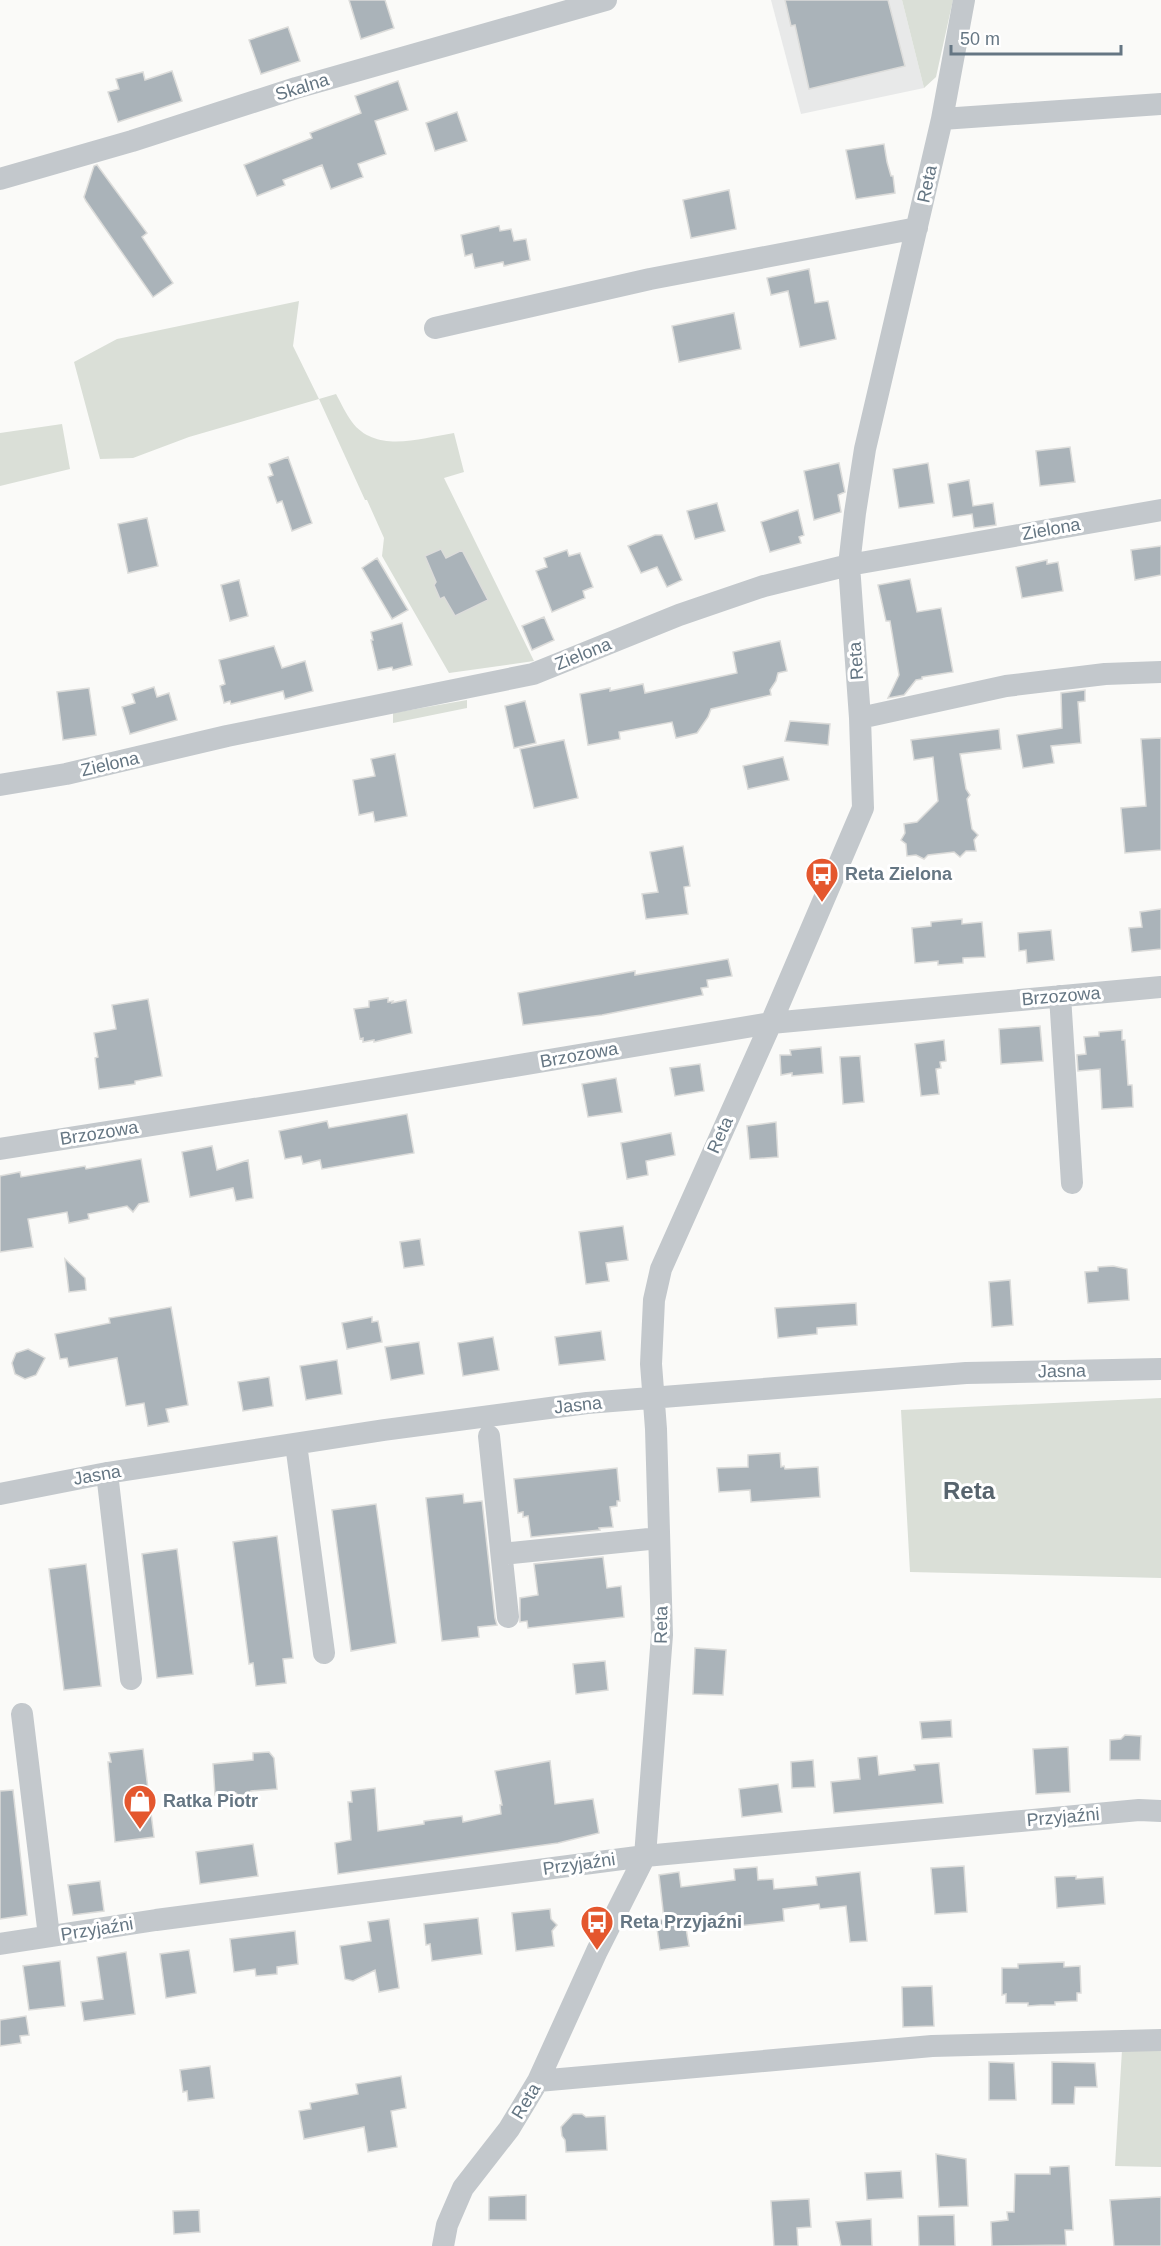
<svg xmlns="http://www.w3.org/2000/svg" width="1161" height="2246" viewBox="0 0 1161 2246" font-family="Helvetica,sans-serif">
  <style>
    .built { fill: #e8e9e9 }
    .green { fill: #dadfd7 }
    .building { fill: #aab3b9; stroke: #dcdcda; stroke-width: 1.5 }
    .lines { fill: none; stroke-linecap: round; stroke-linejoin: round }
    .minor { stroke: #c3c8cc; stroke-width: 22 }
    .labels { text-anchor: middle; stroke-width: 6; stroke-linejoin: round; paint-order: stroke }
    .street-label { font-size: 18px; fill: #657683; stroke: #fff }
    .poi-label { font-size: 18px; font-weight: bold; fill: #657683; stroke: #fff; text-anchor: start }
    .district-label { font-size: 24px; font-weight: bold; fill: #57646e; stroke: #fff }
  </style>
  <rect width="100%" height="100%" fill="#fafaf8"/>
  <path class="built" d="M771 0H902L924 88 801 114Z"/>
  <path class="green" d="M902 0H953L936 77 924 88Z
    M299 301 293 346 319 399 336 394C341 403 346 414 352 422 376 454 421 438 454 433L464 472 444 478 534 661 449 673 382 556 384 538 367 500H365L319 399 189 437 133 458 100 459 74 362 117 339Z
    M62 424 70 469 0 486V433Z
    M467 700V708L393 723V713Z
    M1161 1398V1578L910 1572 901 1410Z
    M1161 2048V2167L1115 2166 1122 2050Z"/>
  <path class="building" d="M349 0H385L394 28 361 39Z
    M785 0H888L905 66 809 89 795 25 791 26Z
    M288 27 300 61 261 74 249 40Z
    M172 71 182 101 118 122 108 92 119 89 116 79 143 72 145 80Z
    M398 81 408 110 375 121 386 154 358 164 363 177 331 189 322 165 283 180 285 185 257 196 244 165 312 138 310 133 361 113 355 96Z
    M457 112 467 141 435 151 426 123Z
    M884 144 887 162 891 176H893L895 193 856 199 846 150Z
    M97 165 147 233 142 237 173 283 153 297 86 201 84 197 94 166Z
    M729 190 736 229 691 238 683 200Z
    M499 226 500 231 511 229 514 241 526 239 530 260 504 266 503 262 475 268 472 254 465 256 461 235Z
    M809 269 815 303 828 301 836 339 800 347 788 291 771 295 767 278Z
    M734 313 741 349 679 362 672 326Z
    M1070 447 1075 482 1040 486 1036 451Z
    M288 457 312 523 292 531 282 501 277 503 268 477 273 475 269 464Z
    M839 463 845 492 838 495 841 512 814 520 804 471Z
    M928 463 934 503 899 508 893 469Z
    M969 480 973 506 993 503 996 525 974 528 972 514 953 517 948 484Z
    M717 503 725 531 695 539 687 511Z
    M798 510 804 535 799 537 801 543 770 552 761 522Z
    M147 518 158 566 128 573 118 524Z
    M655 535H662L682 580 667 587 657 567 641 573 628 546Z
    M1161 546V575L1135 580 1131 550Z
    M441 549 446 558 462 550 488 600 455 616 444 597 440 599 434 585 436 582 425 556Z
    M567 550 569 556 580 553 593 587 583 591 585 598 552 612 536 571 547 567 544 558Z
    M377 558 408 610 392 619 362 568Z
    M1047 560V564L1058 562 1063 591 1022 598 1016 567Z
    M910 579 917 612 941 608 953 672 922 677V679L916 680 904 695 888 698 899 675 890 621H886L878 585Z
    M239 580 248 616 230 621 221 585Z
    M544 617 554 640 532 650 522 626Z
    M402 623 412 665 393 670 392 667 378 670 371 640H373L371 632Z
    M780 641 787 671 778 673 776 681 770 690 771 695 711 709 708 717 697 733 676 738 672 722 619 732 620 739 588 745 580 694 610 688V691L643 684 645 693 737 673 733 652Z
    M274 646 282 668 305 661 313 691 285 699 283 691 231 704 230 701 224 703 220 686 225 684 219 660Z
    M154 687 157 697 169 693 177 720 130 734 122 707 135 703 132 694Z
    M89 688 96 735 63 740 57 692Z
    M1085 690V701L1078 702 1081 743 1051 746 1054 763 1023 768 1017 735 1062 728 1061 693Z
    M525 701 536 743 514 748 505 706Z
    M790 721 830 724 828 745 785 741Z
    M999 729 1001 749 960 754 966 789 970 795 967 799 972 829 978 835 974 840 976 851H966L960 857 954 852 928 855 924 859 916 855 907 856 906 844 901 840 905 833 904 824 917 822 938 801 933 757 914 760 911 740Z
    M1161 738V850L1125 853 1121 808 1146 806 1141 739Z
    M564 740 578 798 534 808 520 749Z
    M395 754 407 816 375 822 373 812 359 815 353 780 375 776 371 759Z
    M783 757 789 780 748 789 743 766Z
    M683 846 690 886 684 887 688 914 646 919 642 894 658 892 650 852Z
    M1161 909V949L1132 952 1129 928 1142 927 1140 912Z
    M962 919V924L982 922 985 957 963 958V963L938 965V961L915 963 912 928 931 926V922Z
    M1051 930 1054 960 1027 963 1026 950 1019 951 1018 933Z
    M728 959 732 976 707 980 708 987 701 988 703 995 602 1015 523 1025 518 993 635 971V975Z
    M388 998V1002L393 1001 392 1003 406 1000 412 1033 374 1042V1040L363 1042V1038L360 1039 354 1009 369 1007V1001Z
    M148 999 162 1076 135 1081V1084L99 1089 95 1058 98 1057 94 1033 116 1029 112 1005Z
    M1040 1026 1043 1061 1001 1064 999 1029Z
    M1122 1030V1040H1125L1128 1085H1132L1133 1107 1102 1109 1100 1069 1078 1071 1077 1055 1086 1054 1084 1037 1099 1036V1032Z
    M944 1040 946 1061 940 1062 941 1068 936 1069 939 1094 921 1096 915 1044Z
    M821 1047 823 1073 792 1076V1073L781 1075 780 1055H791L790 1050Z
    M860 1056 864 1102 843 1104 840 1057Z
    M700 1064 704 1091 675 1096 670 1068Z
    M616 1078 622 1112 588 1117 582 1084Z
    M407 1114 414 1153 322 1169 320 1160 303 1164 301 1156 285 1159 279 1131 327 1121 329 1128Z
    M776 1122 778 1157 750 1159 747 1126Z
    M671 1133 675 1155 646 1161 648 1175 627 1179 621 1143Z
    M212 1146 217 1170 248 1160 253 1198 236 1201 233 1188 190 1197 182 1152Z
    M141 1159 149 1202 139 1204 133 1212 127 1206 88 1214 89 1219 69 1223 67 1212 28 1219 33 1247 0 1252V1176L20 1172 21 1177 85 1166 86 1169Z
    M623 1226 628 1260 606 1263 609 1281 586 1284 579 1232Z
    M420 1239 424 1265 404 1268 400 1242Z
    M65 1259 85 1278 86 1290 69 1292Z
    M1113 1266 1127 1269 1129 1300 1088 1303 1085 1272 1098 1271V1267Z
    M1010 1280 1013 1325 992 1327 989 1282Z
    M856 1303 857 1325 817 1328V1334L778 1338 775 1308Z
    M171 1307 188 1405 166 1409 169 1422 148 1426 144 1403 126 1406 117 1358 69 1367 67 1358 60 1359 55 1334 110 1323 109 1318Z
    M372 1317V1322L378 1321 382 1342 347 1349 342 1323Z
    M601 1331 605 1360 559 1365 555 1337Z
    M493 1337 499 1370 463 1376 458 1343Z
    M419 1342 424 1374 391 1380 385 1347Z
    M28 1349 45 1358 36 1375 25 1379 15 1374 12 1363 16 1353Z
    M337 1360 342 1394 306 1400 300 1366Z
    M269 1377 273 1406 243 1411 238 1382Z
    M780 1453 781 1467 784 1466 785 1469 818 1467 820 1497 751 1502 750 1490 719 1492 717 1468 748 1467V1455Z
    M617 1468 620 1501H617V1506L610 1507 613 1527 599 1528 600 1530 531 1537 528 1516 523 1517V1512L518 1513 514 1479Z
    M463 1494 464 1503 482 1501 495 1618 497 1625 478 1627 479 1637 442 1641 426 1498Z
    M376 1504 396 1643 351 1651 332 1510Z
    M277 1536 293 1658 283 1659 286 1683 256 1686 253 1663 249 1664 233 1542Z
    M177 1549 193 1674 157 1678 142 1554Z
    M603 1557 607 1588 621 1586 624 1617 528 1628 527 1621 520 1622V1598L538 1595 534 1564Z
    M86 1564 101 1686 64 1690 49 1569Z
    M695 1648 726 1650 723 1695 693 1694Z
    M605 1661 608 1690 576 1694 573 1664Z
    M951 1720 952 1737 922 1739 920 1722Z
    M1125 1735 1141 1736 1140 1760H1110V1740L1121 1739Z
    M1068 1747 1070 1792 1036 1794 1033 1749Z
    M143 1749 154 1837 115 1842 108 1762H111L109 1753Z
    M269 1752 274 1758 277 1789 251 1791 245 1804 236 1793 215 1795 213 1764 253 1760V1753Z
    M877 1756 879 1775 915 1770 914 1765 939 1763 943 1803 834 1813 831 1782 860 1779 858 1758Z
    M813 1760 815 1787 792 1788 791 1762Z
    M550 1761 555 1804 593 1799 599 1833 558 1843 338 1874 335 1843 351 1840 348 1802H352L351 1791 375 1788 378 1831 424 1824V1821L462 1816 463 1822 501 1814 500 1805H502L495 1771Z
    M778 1784 782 1812 742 1817 739 1789Z
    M13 1790 27 1915 0 1919V1791Z
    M253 1844 258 1876 200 1884 196 1852Z
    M964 1866 967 1912 935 1914 931 1868Z
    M757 1867 758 1880 773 1879 774 1889 817 1885 816 1877 860 1872 867 1941 850 1942 846 1906 820 1909 819 1904 783 1909 784 1921 738 1926V1922L686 1928 689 1946 660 1950 656 1921 664 1919 659 1875 679 1872 681 1887 735 1880 734 1869Z
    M1076 1876V1879L1103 1877 1105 1904 1057 1908 1055 1877Z
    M100 1881 104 1911 73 1915 68 1885Z
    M550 1909 551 1919 557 1925 552 1931 554 1946 516 1951 512 1913Z
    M478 1918 482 1954 432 1961 430 1944 426 1945 424 1924Z
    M389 1919 399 1988 379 1992 375 1970 353 1981 345 1979 340 1946 371 1941 368 1922Z
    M295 1931 298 1964 277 1967V1974L267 1975 256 1976 255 1969 234 1972 230 1939Z
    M189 1950 196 1993 166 1998 160 1954Z
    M126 1952 135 2014 84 2021 81 2002 103 1999 97 1957Z
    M60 1961 65 2006 29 2010 23 1966Z
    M1064 1962V1967L1080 1966 1081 1993H1077V2001L1055 2002V2005H1041L1028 2006V2003H1006V1994L1002 1995V1968H1018V1964Z
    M932 1986 934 2026 903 2027 902 1987Z
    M26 2016 29 2035 20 2036 21 2043 0 2046V2020Z
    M989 2062 1014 2063 1016 2100H989Z
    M1052 2062 1095 2063 1097 2087H1075L1074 2104H1052Z
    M210 2066 214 2098 188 2101 187 2091 183 2092 180 2070Z
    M401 2076 406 2108 391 2111 397 2147 368 2152 364 2127 304 2139 299 2111 311 2109 310 2103 358 2094 356 2084Z
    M573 2114H582L586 2117 605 2116 607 2150 566 2152 565 2140 562 2136 561 2127Z
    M936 2154 966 2159 968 2206 939 2207Z
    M1069 2166 1073 2230H1065L1066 2245 992 2246 991 2222 1008 2220 1007 2212H1014L1015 2174H1050V2167Z
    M901 2171 903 2198 867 2200 865 2173Z
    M526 2195V2220H489V2197Z
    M1161 2197V2246H1114L1110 2200Z
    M809 2199 811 2227 797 2228 798 2246H774L771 2201Z
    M199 2210 200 2232 174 2234 173 2211Z
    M954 2215 955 2246H919L918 2216Z
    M871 2219 872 2246H841L836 2222Z"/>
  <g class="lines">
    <path class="minor" d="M942 119 1161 104
      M0 179 132 141 296 88 606 0
      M435 328 650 279 917 228
      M860 718 1006 686 1105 674 1161 672
      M0 785 66 774 227 736 533 674 679 615 764 586 849 565 1161 510
      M1060 996 1072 1183
      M0 1149 305 1101 771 1023 1161 987
      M489 1436 508 1617
      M296 1444 324 1653
      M107 1473 131 1679
      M0 1494 107 1473 384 1430 587 1403 966 1373 1161 1369
      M502 1554 659 1538
      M22 1714 49 1936
      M0 1944 156 1920 645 1856 1139 1810 1161 1811
      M538 2081 932 2046 1161 2040
      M443 2246 447 2225 463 2188 509 2129 538 2081 597 1951 645 1856 662 1635 656 1429 651 1364 654 1300 661 1269 771 1023 863 808 860 718 849 565 855 513 865 449 942 119 964 0"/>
  </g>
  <defs>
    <symbol id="bus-pin" viewBox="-11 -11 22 30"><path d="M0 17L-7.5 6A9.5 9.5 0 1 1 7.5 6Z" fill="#e4572e" stroke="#fff"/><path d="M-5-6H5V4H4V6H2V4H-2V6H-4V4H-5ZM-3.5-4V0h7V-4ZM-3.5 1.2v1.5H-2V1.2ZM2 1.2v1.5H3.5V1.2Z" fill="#fff"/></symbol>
    <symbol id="shop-pin" viewBox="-11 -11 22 30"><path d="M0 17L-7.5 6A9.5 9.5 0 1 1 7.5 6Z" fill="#e4572e" stroke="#fff"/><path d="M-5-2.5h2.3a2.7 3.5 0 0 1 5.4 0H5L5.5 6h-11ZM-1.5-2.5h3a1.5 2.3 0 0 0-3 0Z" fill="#fff"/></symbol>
  </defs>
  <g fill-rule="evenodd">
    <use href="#bus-pin" x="803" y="855" width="38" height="52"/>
    <use href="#shop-pin" x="121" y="1782" width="38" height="52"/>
    <use href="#bus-pin" x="578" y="1903" width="38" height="52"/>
  </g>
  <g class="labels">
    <g class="street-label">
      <text transform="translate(302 87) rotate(-17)" y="6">Skalna</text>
      <text transform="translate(927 184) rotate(-78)" y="6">Reta</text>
      <text transform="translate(1051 529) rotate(-10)" y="6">Zielona</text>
      <text transform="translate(583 654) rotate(-22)" y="6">Zielona</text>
      <text transform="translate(856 661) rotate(-94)" y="6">Reta</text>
      <text transform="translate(110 764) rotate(-13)" y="6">Zielona</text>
      <text transform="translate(1061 996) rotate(-5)" y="6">Brzozowa</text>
      <text transform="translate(579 1055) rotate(-10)" y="6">Brzozowa</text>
      <text transform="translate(99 1133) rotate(-9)" y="6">Brzozowa</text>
      <text transform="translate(720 1135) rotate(-66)" y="6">Reta</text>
      <text transform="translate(1062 1371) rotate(-1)" y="6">Jasna</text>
      <text transform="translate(578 1405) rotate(-6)" y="6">Jasna</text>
      <text transform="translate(97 1475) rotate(-10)" y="6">Jasna</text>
      <text transform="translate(661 1625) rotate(-89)" y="6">Reta</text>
      <text transform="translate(1063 1817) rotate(-5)" y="6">Przyjaźni</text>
      <text transform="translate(579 1864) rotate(-8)" y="6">Przyjaźni</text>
      <text transform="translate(97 1929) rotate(-9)" y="6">Przyjaźni</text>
      <text transform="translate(526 2101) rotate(-59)" y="6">Reta</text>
    </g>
    <g class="poi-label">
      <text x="845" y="880">Reta Zielona</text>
      <text x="163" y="1807">Ratka Piotr</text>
      <text x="620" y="1928">Reta Przyjaźni</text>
    </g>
    <g class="district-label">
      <text x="969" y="1499">Reta</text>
    </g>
  </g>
  <path d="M951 45v9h170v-9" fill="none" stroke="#657683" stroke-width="3"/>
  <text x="960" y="45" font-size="18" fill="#657683" stroke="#ffffff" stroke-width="4.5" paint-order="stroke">50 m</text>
</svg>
